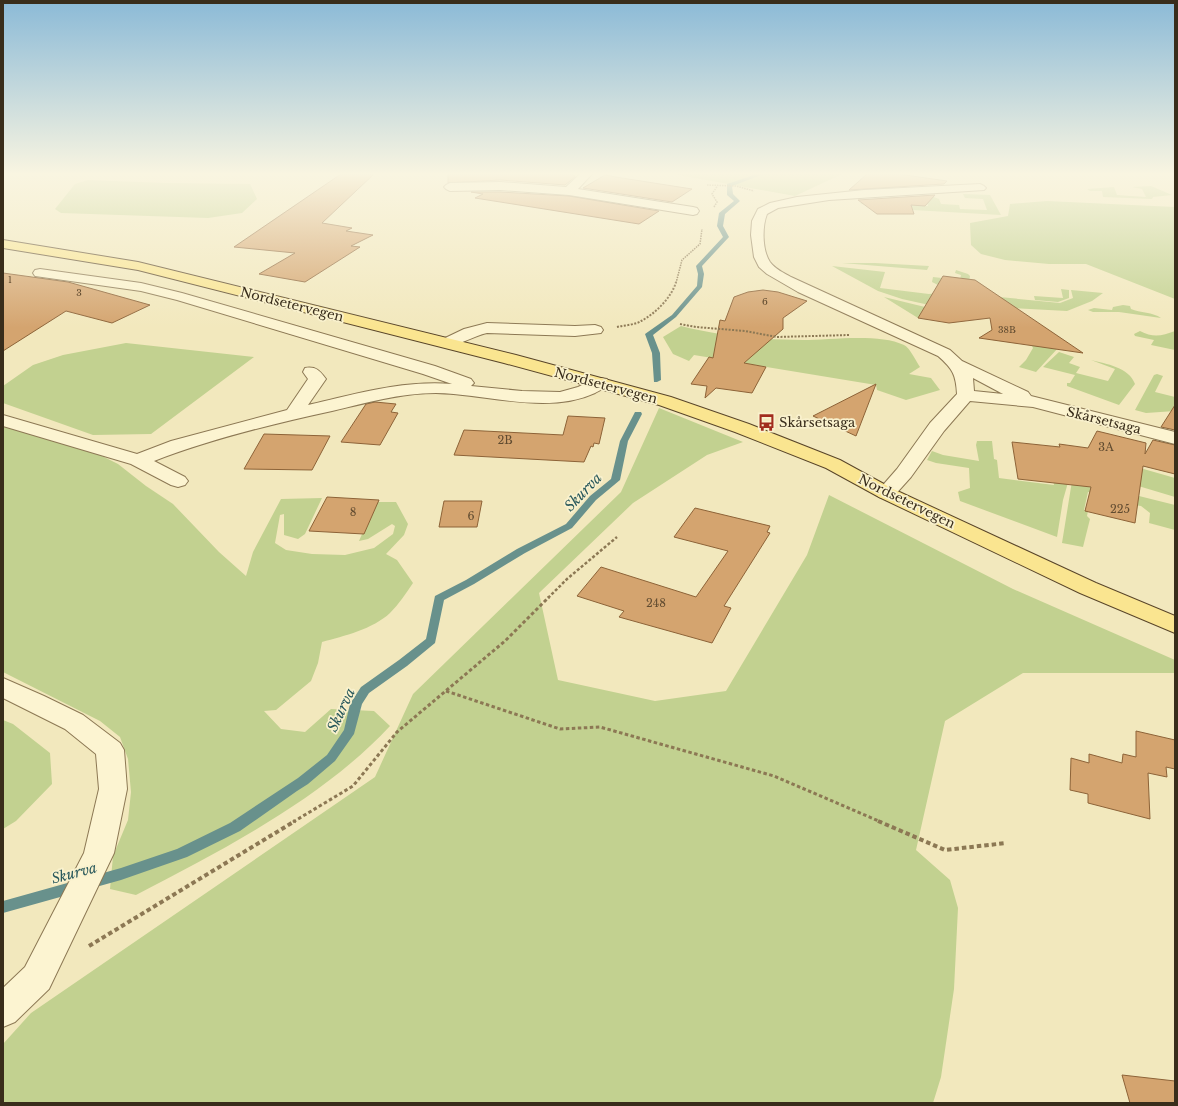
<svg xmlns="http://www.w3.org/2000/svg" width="1178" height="1106" viewBox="0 0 1178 1106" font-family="'Libre Baskerville',serif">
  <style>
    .green { fill: #c2d190 }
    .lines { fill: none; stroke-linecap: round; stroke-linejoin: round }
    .stream { fill: #68918c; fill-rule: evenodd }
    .building { fill: #d4a46f; stroke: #8d6338 }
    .minor-casing { stroke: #8c7854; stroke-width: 2 }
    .major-casing { stroke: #594529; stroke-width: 2 }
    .path-far4 { stroke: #8c7854; stroke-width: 1.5; stroke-dasharray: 1.5 1; stroke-linecap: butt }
    .path-far3 { stroke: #8c7854; stroke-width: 2; stroke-dasharray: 2 1.5; stroke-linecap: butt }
    .path-far2 { stroke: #8c7854; stroke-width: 2.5; stroke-dasharray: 3 2; stroke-linecap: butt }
    .path-far1 { stroke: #8c7854; stroke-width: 3; stroke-dasharray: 3.5 2.5; stroke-linecap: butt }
    .path { stroke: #8c7854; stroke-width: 4; stroke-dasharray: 4.5 3; stroke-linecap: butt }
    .minor { fill: #fcf4d1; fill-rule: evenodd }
    .major { fill: #fae590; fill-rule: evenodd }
    .labels { text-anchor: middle; stroke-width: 3.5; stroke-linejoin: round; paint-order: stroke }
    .far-number-label { font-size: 9px; fill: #604b30 }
    .number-label { font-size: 11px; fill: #604b30 }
    .street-label { font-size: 13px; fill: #392d1b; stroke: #f9f1cd }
    .poi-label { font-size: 13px; fill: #392d1b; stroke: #f9f1cd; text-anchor: start }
    .water-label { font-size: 14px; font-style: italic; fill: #28585b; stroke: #f9f1cd }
  </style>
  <rect width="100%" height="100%" fill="#f2e8bd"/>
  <path class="green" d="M673 174H842L795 196Z
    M88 180 166 183 250 184 257 199 242 213 208 218 61 213 55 209 75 184Z
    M1151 186 1172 195 1153 197 1152 199 1103 197 1102 191H1090L1087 189 1114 187 1117 195 1146 197 1142 189 1132 187Z
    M963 194 990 195 1001 215 877 208V205L860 204 868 200 894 197C902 206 917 205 928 206L926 199 931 196 939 199 941 204 959 205 960 209 987 210 983 199 965 198Z
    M1047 201 1175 207V299L1086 264H1049L1005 260 981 254 971 245 970 223 1008 216 1010 204Z
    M842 263H875L929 266 927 270Z
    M832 266 885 272 880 288 929 294 937 293 938 285 932 282 933 277 960 280 961 275 955 273 956 270 968 274 970 276 968 288 943 308 902 299 878 291Z
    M1061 289 1069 290V298L1058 302 1035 300 1034 296 1063 298Z
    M1071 290 1103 293 1092 301 1067 311 1010 308 989 296 1060 303 1073 298Z
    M884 297 925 307V308L918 318Z
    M1123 305 1130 306 1131 309C1140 313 1153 312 1161 318L1119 312H1093L1088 310 1094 308 1112 310 1113 307Z
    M681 326C720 336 763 340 803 340 830 340 879 333 904 345 910 348 916 361 920 367L909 374 931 378 940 390 906 400 877 390 876 385 694 355 689 361 673 354 663 337Z
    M1140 331C1153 338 1162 336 1175 331V350L1151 345 1154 340 1135 336 1134 334Z
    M126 343 254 357 151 434 93 435 3 403V386L33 365 63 355Z
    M1031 344 1058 348 1036 372 1019 367 1026 360 1033 348Z
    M1059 352 1074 357 1069 363 1080 367 1076 373 1108 381 1115 369 1091 360C1106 364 1129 367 1135 384L1119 405 1067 386V383H1070L1075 375 1043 367Z
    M1157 374 1163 376 1155 392 1175 397V411L1146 413 1135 410 1154 375Z
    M659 408 743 442 707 455 633 503 539 593 558 680 655 701 726 691 807 555 829 495 1013 589 1175 660V673H1023L945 721 916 850 950 880 958 908 954 989 941 1077 933 1103H3V1044L31 1013 375 777 413 694 621 492Z
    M3 426 102 456 118 464 146 486 173 504 219 552 246 576 253 552 281 499 322 498 305 534 298 539 284 535V514L280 515 275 543 286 550 312 554 345 555 374 548 393 534 395 526 392 524 368 539 359 541 376 502H396L408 524 404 535 386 554 397 560 413 583C406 593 399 604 390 613 373 629 344 636 322 642L318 663 311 681 276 710 264 711 281 729 305 732 331 709 374 711 390 726C322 799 224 849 136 895L110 889 113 856 128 820 131 792 128 759 120 737 100 721 3 672Z
    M977 441H992L994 459 997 460 999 478 1054 485 1052 476 1069 479 1063 500 1057 537 960 501 958 492 970 488 969 468 936 463 927 460 932 451 943 455 979 461 976 445Z
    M1112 460 1175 478V497L1135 485Z
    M1072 481 1107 488 1175 505V530L1149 523 1150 513 1141 506 1134 505V502L1088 492 1084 510 1088 511 1087 516 1090 519 1083 547 1062 543Z
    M3 720 13 724 50 753 52 784 16 821 3 829Z"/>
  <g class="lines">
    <path class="stream" d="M757 174H764L732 186 733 194 740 201 725 214 723 226 729 237 702 266 704 274 702 287 676 317 653 335 660 353 661 380 657 382H654L652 353 645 334 672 315 697 286 698 274 696 266 723 237 717 226 719 213 734 201 727 195V184Z
      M635 412H641L642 414 628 441 620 480 596 500 572 528 525 553 474 584 444 600 435 643 407 666 369 693 362 704 354 734 335 761 308 784 297 791 240 831 187 857 121 880 3 913V901L121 868 177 849 230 823 298 778 327 755 344 730 350 704 361 687 399 660 426 639 435 596 466 580 517 549 566 524 590 496 611 479 620 441Z"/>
  </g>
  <path class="building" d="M341 174H374L322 223 352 228 346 231 373 235 351 246 360 247 305 282 259 274 295 253 234 247Z
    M448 174H573L575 177 565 185 500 180 448 183Z
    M867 174H898L947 181 944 184 849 190Z
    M605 175 622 178 692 189 672 202 583 188Z
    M471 192H500L569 196 659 211 639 224 475 198 483 194Z
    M935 195 925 206 911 205 914 214H877L858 200Z
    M3 273 68 282 150 305 112 323 66 311 3 351Z
    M943 276 975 280 1083 353 979 338 992 330 990 318 949 323 918 318Z
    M763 290 778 292 807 301 783 318V329L744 363 766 367 752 393 716 388 705 398 707 386 691 384 709 357 713 358 720 320 725 321 734 297 748 292Z
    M876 384 856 436 813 416Z
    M375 402 396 404 391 412 398 413 380 445 341 442 366 404Z
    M1175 405V430L1161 427Z
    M568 416 605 418 599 444 594 443 593 447 591 446 584 462 454 455 464 430 563 435Z
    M1097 431 1146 443 1145 454 1153 440 1175 445V474L1143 466 1135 523 1085 511 1091 487 1018 479 1012 442 1060 447 1059 444 1088 448Z
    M264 434 330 436 312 470 244 469Z
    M327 497 379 500 364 534 309 531Z
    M444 501H482L477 527H439Z
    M695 508 770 526 767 532 770 533 724 606 731 608 712 643 619 617 624 611 577 596 601 567 696 597 728 551 674 537Z
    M1136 731 1175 740V769L1166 767 1167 777 1148 773 1150 819 1088 803V794L1070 790 1071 758 1089 763V754L1122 763 1123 754 1136 757Z
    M1122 1075 1175 1081V1103H1130Z"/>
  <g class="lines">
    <defs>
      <path id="minor" d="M580 174H592L578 189 693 207 697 208 699 211 697 214 693 215 569 195 500 190 450 191 446 189 444 187 446 185 450 183 500 182 566 187Z
        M980 184 984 186 986 188 984 190 829 200 778 208 767 214C762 227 762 250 770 262 775 269 784 273 791 277L950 350 962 361 1028 392 1031 396 1175 432V444L1033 407 970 401 944 431 911 477 893 497 886 499 879 497 876 493 897 469 930 423 957 394C956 375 953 369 938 356L798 292 767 274 759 267 754 257 751 235 752 221 758 209 770 203 797 197 864 190ZM973 378 1003 394 974 391Z
        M40 269 141 283 182 293 435 366 471 379 474 383 471 386 522 391 560 392 578 387 595 379 601 378 607 379 610 383C606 388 600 390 595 393 548 415 486 394 436 393 400 393 366 403 332 411 272 424 211 439 154 461L185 477 188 481 185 485 178 487 171 485 131 464 3 426V415L137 454 171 441 287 410 308 379 303 372 305 368C316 366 320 371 326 379L308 405C356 394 403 380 452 384L423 374 177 300 141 291 35 276 33 273 35 270Z
        M487 323 575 326 595 325 601 327 603 330 601 333 575 336 487 333C473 336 453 349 441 346L439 343 441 340 464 329Z
        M3 678 44 696 83 715 120 743 124 750 127 789 114 853 49 989 15 1022 3 1027V988L25 967 84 853 99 789 96 754 65 729 3 698Z"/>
      <path id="major" d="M3 240 138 262 516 355 671 397 749 424 840 460 893 489 1096 583 1175 616V633L1080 593 879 497 826 468 735 432 659 405 504 363 138 270 3 248Z"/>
    </defs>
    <use href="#minor" class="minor-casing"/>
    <use href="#major" class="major-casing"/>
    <path class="path-far4" d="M707 185 736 186 754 191
      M714 207 717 202 712 194 718 185
      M676 283 682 260 700 244 702 229"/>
    <path class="path-far3" d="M680 324 696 327 745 331 777 337 849 335
      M617 327C625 325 635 325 641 321 655 314 672 297 676 282"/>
    <path class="path-far2" d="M548 598 567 579 617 537"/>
    <path class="path-far1" d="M446 691 560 729 600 727 774 776 881 822
      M293 822 353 786 397 732 505 641 549 597"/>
    <path class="path" d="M878 821 945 850 1006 843
      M89 946 295 821"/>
    <use href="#minor" class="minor"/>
    <use href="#major" class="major"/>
  </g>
  <linearGradient id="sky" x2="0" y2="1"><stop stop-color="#8bbad7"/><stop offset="0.53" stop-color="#f9f5e1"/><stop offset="1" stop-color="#f9f5e1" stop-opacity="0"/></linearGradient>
  <rect width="1178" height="328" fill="url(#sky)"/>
  <defs>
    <symbol id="bus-bare" viewBox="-9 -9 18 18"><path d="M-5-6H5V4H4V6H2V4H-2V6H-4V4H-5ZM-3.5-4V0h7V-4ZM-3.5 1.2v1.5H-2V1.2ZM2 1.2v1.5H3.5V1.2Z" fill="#a12c1e" stroke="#f9f1cd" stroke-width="2.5" paint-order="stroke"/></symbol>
  </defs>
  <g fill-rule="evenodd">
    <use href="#bus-bare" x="754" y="410" width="25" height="25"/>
  </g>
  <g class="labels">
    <g class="far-number-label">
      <text x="10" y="283">1</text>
      <text x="79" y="296">3</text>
      <text x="765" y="305">6</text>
      <text x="1007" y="333">38B</text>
    </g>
    <g class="number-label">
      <text x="505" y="444">2B</text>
      <text x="1106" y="451">3A</text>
      <text x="1120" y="513">225</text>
      <text x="353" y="516">8</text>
      <text x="471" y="520">6</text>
      <text x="656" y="607">248</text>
    </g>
    <g class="street-label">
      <text transform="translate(292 304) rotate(14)" y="5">Nordsetervegen</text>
      <text transform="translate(606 385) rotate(15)" y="5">Nordsetervegen</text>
      <text transform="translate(1104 420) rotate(14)" y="5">Skårsetsaga</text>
      <text transform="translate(907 501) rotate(26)" y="5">Nordsetervegen</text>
    </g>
    <g class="poi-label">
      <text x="779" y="427">Skårsetsaga</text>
    </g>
    <g class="water-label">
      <text transform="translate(583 492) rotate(-46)" y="5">Skurva</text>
      <text transform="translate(341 710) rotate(-65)" y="5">Skurva</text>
      <text transform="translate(74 873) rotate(-15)" y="5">Skurva</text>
    </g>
  </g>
  <rect width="1178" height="1106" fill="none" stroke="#392d1b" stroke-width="8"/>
</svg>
